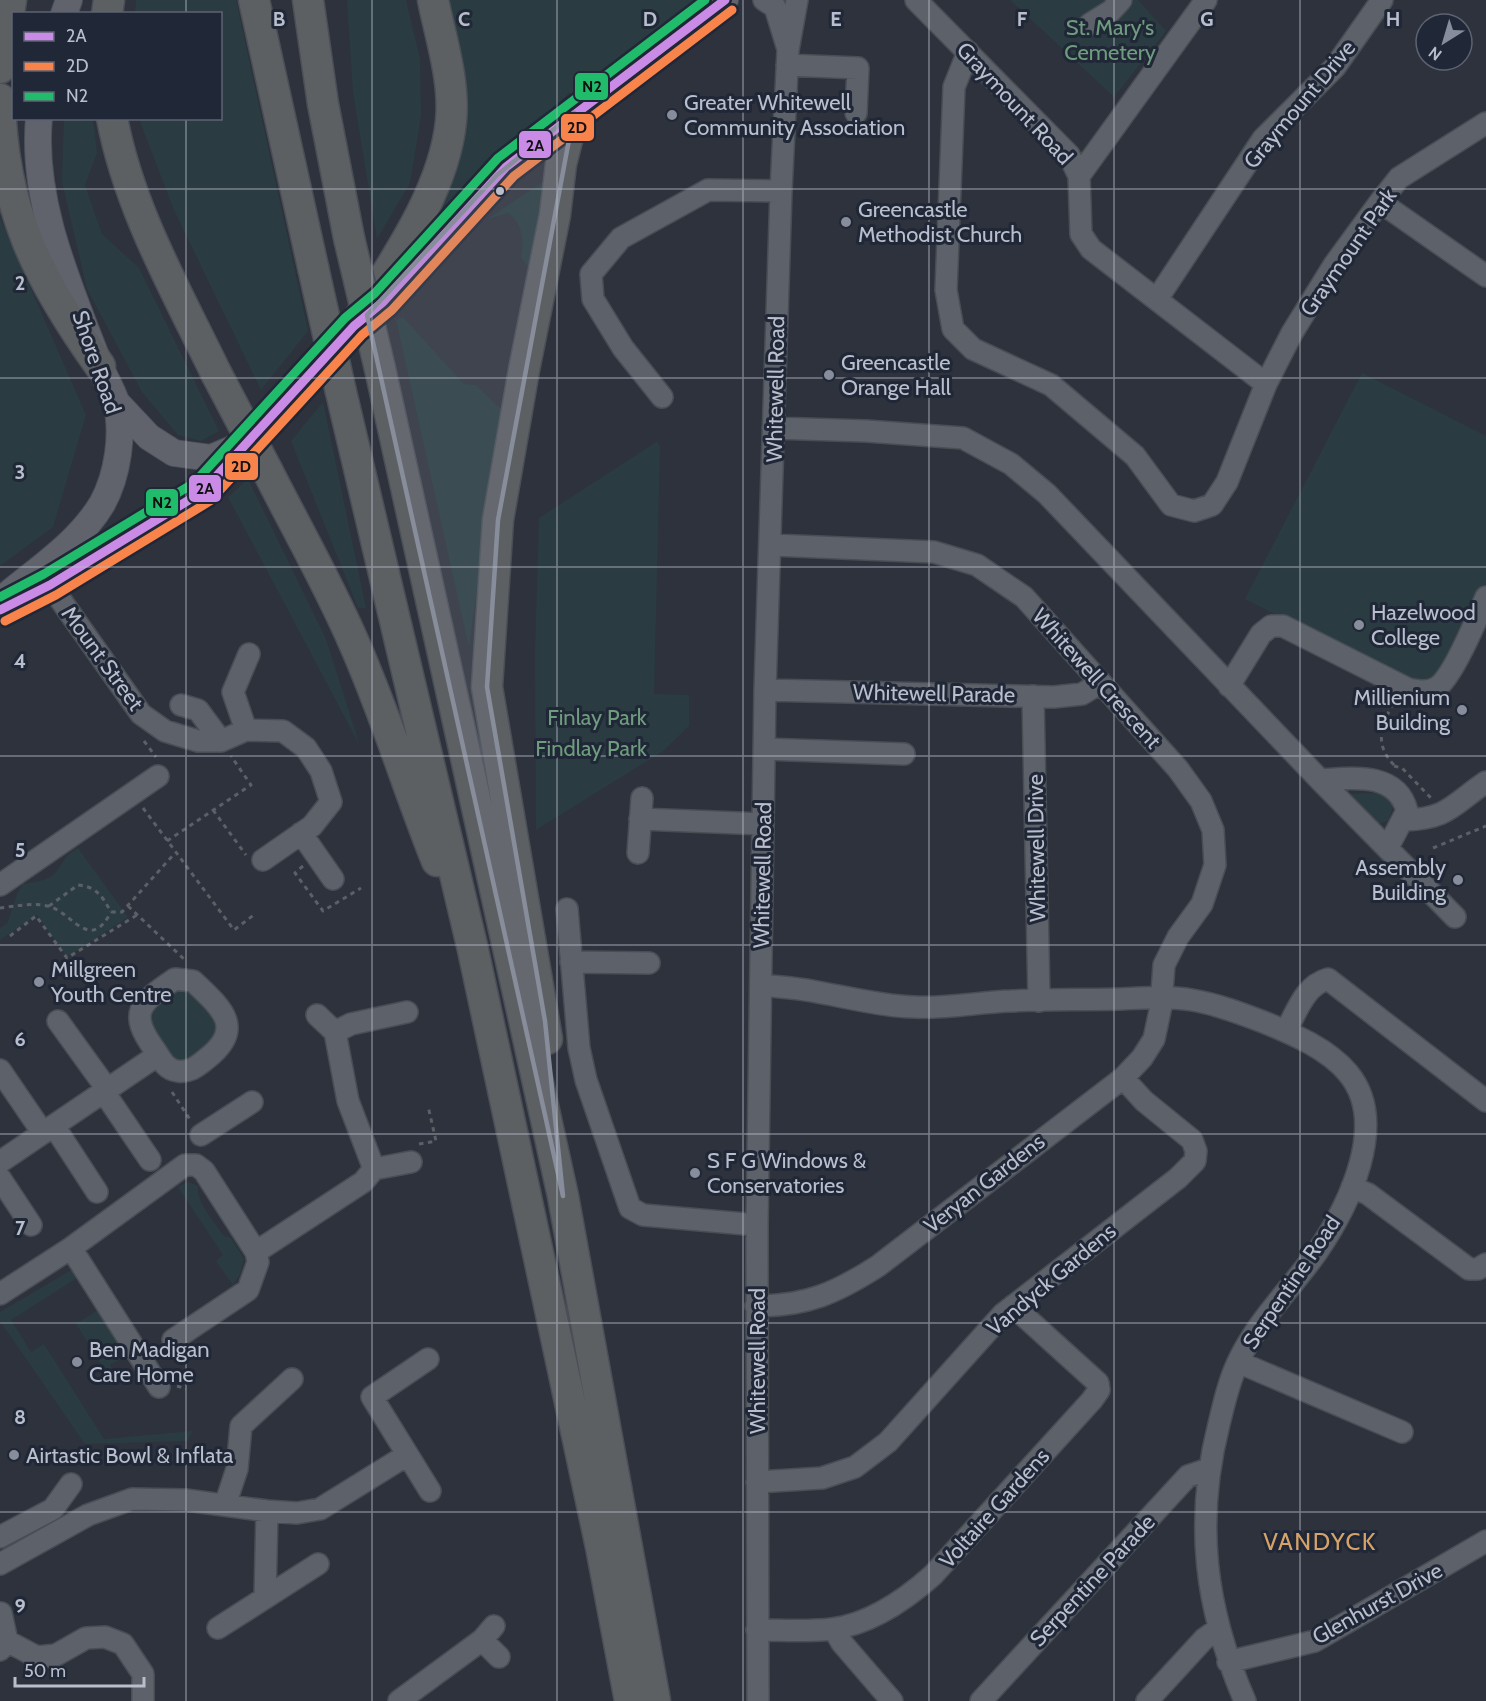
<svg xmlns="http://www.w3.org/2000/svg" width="1486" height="1701" viewBox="0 0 1486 1701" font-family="Cabin,sans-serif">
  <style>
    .green { fill: #2a3c42 }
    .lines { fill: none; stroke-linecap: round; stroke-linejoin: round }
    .minor-casing { stroke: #494d54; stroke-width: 24 }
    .major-casing { stroke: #4b4f59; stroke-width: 28 }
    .highway-casing { stroke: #4a4e57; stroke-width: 33 }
    .path { stroke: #5b6066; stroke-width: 3; stroke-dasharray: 4.5 4.5; stroke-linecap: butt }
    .minor { stroke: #5d616a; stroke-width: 21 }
    .major { stroke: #60636b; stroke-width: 26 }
    .highway { stroke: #5d6063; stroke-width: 30 }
    .highway-bridge-casing { stroke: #4a4e57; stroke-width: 33; stroke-linecap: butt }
    .highway-bridge { stroke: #5d6063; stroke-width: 30 }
    .bus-1-casing { stroke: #202737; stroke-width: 14 }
    .bus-2-casing { stroke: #202737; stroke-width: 14 }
    .bus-3-casing { stroke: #202737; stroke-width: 14 }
    .bus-1 { stroke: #ca8be6; stroke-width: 9 }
    .bus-2 { stroke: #f8844c; stroke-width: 9 }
    .bus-3 { stroke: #20bc6c; stroke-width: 9 }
    .marked { fill: #878d9a; fill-opacity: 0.2; stroke: #878d9a; stroke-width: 4.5; stroke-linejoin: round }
    .grid { fill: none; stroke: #b8becc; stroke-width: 1.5; stroke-opacity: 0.55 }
    .poi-dot { fill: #878d9a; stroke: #202737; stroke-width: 2 }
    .bus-dot { fill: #b8becc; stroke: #202737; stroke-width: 2 }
    .labels { text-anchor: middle; stroke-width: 6; stroke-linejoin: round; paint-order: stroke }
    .park-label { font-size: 22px; fill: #6f9c7e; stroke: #202737 }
    .poi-label { font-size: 22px; fill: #b8becc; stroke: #202737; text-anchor: start }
    .street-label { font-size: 22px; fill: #b8becc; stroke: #202737 }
    .neighbourhood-label { font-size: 24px; letter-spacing: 1.5px; fill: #d5a269; stroke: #202737 }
    .grid-label { font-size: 20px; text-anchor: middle; font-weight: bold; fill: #b8becc; stroke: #202737; stroke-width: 6; stroke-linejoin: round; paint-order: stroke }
    .line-badge { stroke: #202737; stroke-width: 2 }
    .pale-badge-label { font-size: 16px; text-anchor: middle; font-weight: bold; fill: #111 }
  </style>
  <rect width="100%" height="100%" fill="#2d323c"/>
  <path class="green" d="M136 0H236L308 331 261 390 174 210 139 119 220 118V14L135 13Z
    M347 0H406L420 59 421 116 410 183 377 239 353 92Z
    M449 0H698L572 98 570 92 521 138 467 182 446 207 440 202 461 136Z
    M1010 0H1138L1166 31 1114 97Z
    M64 119H93L97 153 85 185 102 234 139 268 219 431 201 441 178 435 142 392 87 289 62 182Z
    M550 177 535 278 521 257C524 238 523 227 509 213L487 219Z
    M0 218 86 415 53 527 0 566Z
    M403 317 464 384 476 385 501 409 469 648 396 320Z
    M1362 373 1486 436V584L1445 672 1433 681 1421 682 1393 673 1245 599Z
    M323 402 366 608H358L291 441Z
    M658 441V445L660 444 654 694 689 695V726L663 751 536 830 535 656 539 518Z
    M248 479 326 639 360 746 228 497Z
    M1379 793 1388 798 1393 806 1388 821 1377 824 1346 794Z
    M78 848 128 917 67 957 37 915 0 940V928L7 924 17 894 23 884C34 882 48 881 55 873 66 861 60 859 78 848Z
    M177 989H189L219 1019V1036L186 1062H175L146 1021 148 1009Z
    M188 1182 198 1186C196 1202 215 1223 224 1236L231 1238 244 1259 240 1274 233 1285 216 1261 223 1255 178 1187Z
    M73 1269 77 1278 11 1320 31 1352 44 1344 104 1439 193 1431 187 1441 85 1444 0 1321V1312Z
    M101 1308 130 1353 110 1365 113 1371 108 1375 76 1324Z"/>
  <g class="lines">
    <defs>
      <path id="minor" d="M764 0 775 7 787 46
        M916 0 1069 155 1079 176 1081 234 1091 249 1266 384
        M1090 24 1111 11 1121 0
        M968 52 954 87 946 290 953 329 973 349 1051 385 1135 456 1171 505 1194 511 1212 505 1227 482 1266 384 1292 333 1334 265 1380 202 1399 178 1486 123
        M787 65 858 68 856 113
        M1079 176 1206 0
        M1380 202 1486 276
        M1157 299 1263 139 1335 67 1382 0
        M662 397 623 348 593 299 591 274 621 238 708 190 781 191
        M773 428 866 431 963 438 1011 464 1047 494 1320 780 1455 917
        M41 572 141 714 165 731 198 741H221L246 730 283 731 306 748 321 771 331 802 312 826 263 860
        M1229 686 1261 634 1271 626H1283L1408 689C1417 691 1428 693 1436 688 1452 679 1478 616 1486 597
        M765 690 1054 697 1082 694 1100 683
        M1033 696 1039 1001
        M181 705 198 710 221 741
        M246 730 233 692 249 654
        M764 749 904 754
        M1320 780C1351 778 1397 771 1407 811L1388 847
        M640 819 763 824
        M1404 820C1448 819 1452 805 1486 782
        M301 833 333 879
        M638 853 642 798
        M0 885 158 776
        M567 909 579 1048 586 1080 630 1208 643 1215 757 1225
        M571 962 649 963
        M175 979 193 981C223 1009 246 1029 205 1060 196 1067 189 1073 177 1071 165 1069 161 1059 155 1050 127 1012 140 1003 175 979Z
        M761 985C778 987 795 988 812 991 846 997 880 1006 914 1007 946 1009 979 1002 1011 1001 1048 999 1084 1000 1121 999 1144 998 1169 996 1192 1000 1217 1004 1243 1014 1266 1023 1295 1035 1328 1049 1348 1073 1390 1123 1348 1207 1317 1252 1291 1289 1257 1321 1238 1362 1229 1381 1224 1403 1219 1424 1194 1522 1205 1609 1245 1701
        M317 1015 335 1032
        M58 1021 102 1082
        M1286 1031C1297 1011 1305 985 1328 979L1486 1101
        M0 1070 43 1133
        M110 1101 150 1160
        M54 1126 97 1192
        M201 1135 252 1102
        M0 1162 158 1055
        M374 1169 411 1162
        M0 1178 31 1225
        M1352 1187 1368 1194 1469 1269H1478L1486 1264
        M71 1248 159 1387
        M256 1252 363 1182 374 1169 348 1101 335 1032 351 1024 407 1012
        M0 1294 71 1248 185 1165H196L204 1171 256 1252 258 1262 248 1290 173 1340
        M756 1306C807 1306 836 1293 878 1266L1123 1078 1142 1058 1154 1039 1161 1006 1164 965 1178 937 1202 904 1215 865 1213 830 1201 801 1178 769 1024 597 977 565 934 552 772 545
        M428 1359 372 1397 430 1491
        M1238 1362 1402 1432
        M757 1482 822 1478 855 1467 888 1442 1003 1314 1178 1178 1195 1161 1196 1151 1192 1140 1144 1101 1123 1078
        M225 1505 237 1469 241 1426 292 1379
        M0 1537 53 1509 71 1484
        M0 1564 88 1515 132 1499 186 1500 267 1511 297 1513 320 1509 407 1455
        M265 1598 267 1511
        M1 1613 7 1641
        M218 1628 318 1564
        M834 1629 842 1643 892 1701
        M757 1630C782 1630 807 1632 832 1629 871 1624 905 1600 933 1575L1092 1400 1099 1390 1098 1383 1013 1306
        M482 1640 499 1657
        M0 1650 7 1641 37 1657 56 1655 86 1638 105 1637 123 1644 143 1674V1701
        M1228 1662 1315 1641 1486 1541
        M399 1701 482 1640 494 1626
        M758 1701 757 1225 765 690 781 191 788 50 797 0
        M981 1701 1188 1476 1209 1469
        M1147 1701 1204 1639 1218 1629"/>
      <path id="major" d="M64 14 69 0
        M371 312 383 302 506 167 725 0
        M116 402 149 437 174 453 211 458 242 445
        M7 595C41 567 79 542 102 504 118 475 124 433 116 402 112 389 104 377 99 364 70 287 31 203 39 118
        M0 610 50 585 202 492 342 339"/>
      <path id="highway" d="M254 0 313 267
        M308 0 323 104 349 238
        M107 14 109 0
        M0 68 11 0
        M0 99C2 209 38 279 100 366
        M112 118C129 209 176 290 216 373
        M354 326C391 266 444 193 451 121 455 82 441 39 433 0
        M380 369 563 1196 655 1701
        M341 392 473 950 601 1547 630 1701
        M268 472C297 529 329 585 354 643 386 715 408 789 437 861
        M547 1039 487 687 498 520 524 370 555 215 561 164 574 113"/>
    </defs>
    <use href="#minor" class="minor-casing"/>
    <use href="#major" class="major-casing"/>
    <use href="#highway" class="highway-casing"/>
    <path class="path" d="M144 741 156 757
      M1394 765C1373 743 1382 725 1394 701
      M1394 766 1402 768 1431 798
      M143 808 234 930 255 914
      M213 810 246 855
      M167 841 251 785 231 756
      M1433 848 1486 826
      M303 866 295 873 323 911 361 888
      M49 906 78 885C97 887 102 896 111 912H122L175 853
      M128 906 186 961
      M0 908C15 906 37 902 51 907 74 915 90 952 111 912
      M10 936 36 916 67 958 137 915
      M172 1092 191 1121
      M419 1144 436 1141 428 1106
      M177 1386 186 1389"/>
    <use href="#minor" class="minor"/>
    <use href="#major" class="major"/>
    <use href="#highway" class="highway"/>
    <defs>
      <path id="highway-bridge" d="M349 238 380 369
        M313 267 341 392
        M216 373 268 472"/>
    </defs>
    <use href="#highway-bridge" class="highway-bridge-casing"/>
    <use href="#highway-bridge" class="highway-bridge"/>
    <defs>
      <path id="bus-1" d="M0 610 50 585 202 492 354 326 383 302 506 167 725 0"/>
      <path id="bus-2" d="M5 621 56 595 210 501 362 335 392 310 514 176 732 10"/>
      <path id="bus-3" d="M0 597 44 574 194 483 345 318 375 293 498 158 705 0"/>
    </defs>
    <use href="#bus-1" class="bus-1-casing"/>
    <use href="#bus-2" class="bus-2-casing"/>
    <use href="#bus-3" class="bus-3-casing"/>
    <use href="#bus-1" class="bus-1"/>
    <use href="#bus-2" class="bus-2"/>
    <use href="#bus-3" class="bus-3"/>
  </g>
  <path class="marked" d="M574 113 498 520 487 687 545 1021 563 1196 367 315 497 175Z"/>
  <path class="grid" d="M186 0V14M372 0V1701M557 0V1701M743 0V1701M929 0V1701M1114 0V1701M1300 0V1701M186 118V1701M0 189H1486M0 378H1486M0 567H1486M0 756H1486M0 945H1486M0 1134H1486M0 1323H1486M0 1512H1486"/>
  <g class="poi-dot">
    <circle cx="672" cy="115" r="6"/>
    <circle cx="846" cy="222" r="6"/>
    <circle cx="829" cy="375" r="6"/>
    <circle cx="1359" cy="625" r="6"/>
    <circle cx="1462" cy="710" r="6"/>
    <circle cx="1458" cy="880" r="6"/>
    <circle cx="39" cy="982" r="6"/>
    <circle cx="695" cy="1173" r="6"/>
    <circle cx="77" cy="1362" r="6"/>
    <circle cx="14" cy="1455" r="6"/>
  </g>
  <circle class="bus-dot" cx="500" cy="191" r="5"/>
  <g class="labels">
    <g class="park-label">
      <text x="1110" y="35">St. Mary's<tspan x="1110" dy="25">Cemetery</tspan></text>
      <text x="597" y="725">Finlay Park</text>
      <text x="591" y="756">Findlay Park</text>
    </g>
    <g class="poi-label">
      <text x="684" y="110">Greater Whitewell<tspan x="684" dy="25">Community Association</tspan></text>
      <text x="858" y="217">Greencastle<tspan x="858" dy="25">Methodist Church</tspan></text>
      <text x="841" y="370">Greencastle<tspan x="841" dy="25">Orange Hall</tspan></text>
      <text x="1371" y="620">Hazelwood<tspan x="1371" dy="25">College</tspan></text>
      <text x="1450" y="705" text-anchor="end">Millienium<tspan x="1450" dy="25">Building</tspan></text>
      <text x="1446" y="875" text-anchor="end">Assembly<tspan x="1446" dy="25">Building</tspan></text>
      <text x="51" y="977">Millgreen<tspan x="51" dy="25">Youth Centre</tspan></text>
      <text x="707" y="1168">S F G Windows &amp;<tspan x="707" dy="25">Conservatories</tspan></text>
      <text x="89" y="1357">Ben Madigan<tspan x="89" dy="25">Care Home</tspan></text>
      <text x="26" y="1463">Airtastic Bowl &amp; Inflata</text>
    </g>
    <g class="street-label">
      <text transform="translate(1015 103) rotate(47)" y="8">Graymount Road</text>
      <text transform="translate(1299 104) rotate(-50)" y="8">Graymount Drive</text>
      <text transform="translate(1348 252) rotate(-55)" y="8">Graymount Park</text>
      <text transform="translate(97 362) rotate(71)" y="8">Shore Road</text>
      <text transform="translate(775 389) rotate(-89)" y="8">Whitewell Road</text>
      <text transform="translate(103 658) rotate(54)" y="8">Mount Street</text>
      <text transform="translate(1097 678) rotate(48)" y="8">Whitewell Crescent</text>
      <text transform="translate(934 693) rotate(1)" y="8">Whitewell Parade</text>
      <text transform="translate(1036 848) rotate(-91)" y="8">Whitewell Drive</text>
      <text transform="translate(762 875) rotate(-89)" y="8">Whitewell Road</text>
      <text transform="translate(984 1183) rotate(-38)" y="8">Veryan Gardens</text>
      <text transform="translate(1051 1279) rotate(-40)" y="8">Vandyck Gardens</text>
      <text transform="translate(1291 1282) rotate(-56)" y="8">Serpentine Road</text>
      <text transform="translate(757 1361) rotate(-90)" y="8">Whitewell Road</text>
      <text transform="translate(994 1508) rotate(-48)" y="8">Voltaire Gardens</text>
      <text transform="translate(1092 1580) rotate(-47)" y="8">Serpentine Parade</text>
      <text transform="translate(1377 1603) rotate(-29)" y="8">Glenhurst Drive</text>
    </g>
    <g class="neighbourhood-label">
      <text x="1320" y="1550">VANDYCK</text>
    </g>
  </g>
  <g class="grid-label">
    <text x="279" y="26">B</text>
    <text x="464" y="26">C</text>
    <text x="650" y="26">D</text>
    <text x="836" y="26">E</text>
    <text x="1022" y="26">F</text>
    <text x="1207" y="26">G</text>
    <text x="1393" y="26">H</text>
    <text x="20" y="290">2</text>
    <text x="20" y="479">3</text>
    <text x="20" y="668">4</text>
    <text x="20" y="857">5</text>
    <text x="20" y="1046">6</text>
    <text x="20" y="1235">7</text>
    <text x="20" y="1424">8</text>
    <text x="20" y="1613">9</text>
  </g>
  <g class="line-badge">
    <rect x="574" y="72" width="35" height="29" rx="6" fill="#20bc6c"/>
    <rect x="560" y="113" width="35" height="29" rx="6" fill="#f8844c"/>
    <rect x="518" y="130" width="34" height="29" rx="6" fill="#ca8be6"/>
    <rect x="224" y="452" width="35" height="29" rx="6" fill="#f8844c"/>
    <rect x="188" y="474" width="34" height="29" rx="6" fill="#ca8be6"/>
    <rect x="145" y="488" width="34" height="29" rx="6" fill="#20bc6c"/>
  </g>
  <g class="pale-badge-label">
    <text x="592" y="92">N2</text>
    <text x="577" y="133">2D</text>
    <text x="535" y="151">2A</text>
    <text x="241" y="472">2D</text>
    <text x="205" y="494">2A</text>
    <text x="162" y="508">N2</text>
  </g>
  <rect x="12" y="12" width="210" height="108" fill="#202737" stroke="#5d6373" stroke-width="1.5"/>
  <rect x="24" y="32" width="30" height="9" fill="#ca8be6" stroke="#5d6373" stroke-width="1.5"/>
  <text x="66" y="42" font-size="18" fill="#b8becc">2A</text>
  <rect x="24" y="62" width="30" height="9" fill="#f8844c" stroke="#5d6373" stroke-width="1.5"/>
  <text x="66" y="72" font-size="18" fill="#b8becc">2D</text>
  <rect x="24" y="92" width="30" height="9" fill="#20bc6c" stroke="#5d6373" stroke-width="1.5"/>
  <text x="66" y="102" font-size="18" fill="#b8becc">N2</text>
  <g transform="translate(1444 42) rotate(217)"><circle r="28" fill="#202737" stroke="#5d6373" stroke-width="1.5"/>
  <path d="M0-4.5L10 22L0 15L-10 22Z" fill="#878d9a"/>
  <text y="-9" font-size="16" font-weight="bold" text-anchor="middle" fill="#b8becc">N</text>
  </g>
  <path d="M15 1677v9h129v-9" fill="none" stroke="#b8becc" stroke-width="3"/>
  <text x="24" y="1677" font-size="18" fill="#b8becc" stroke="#202737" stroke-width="4.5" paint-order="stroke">50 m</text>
</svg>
